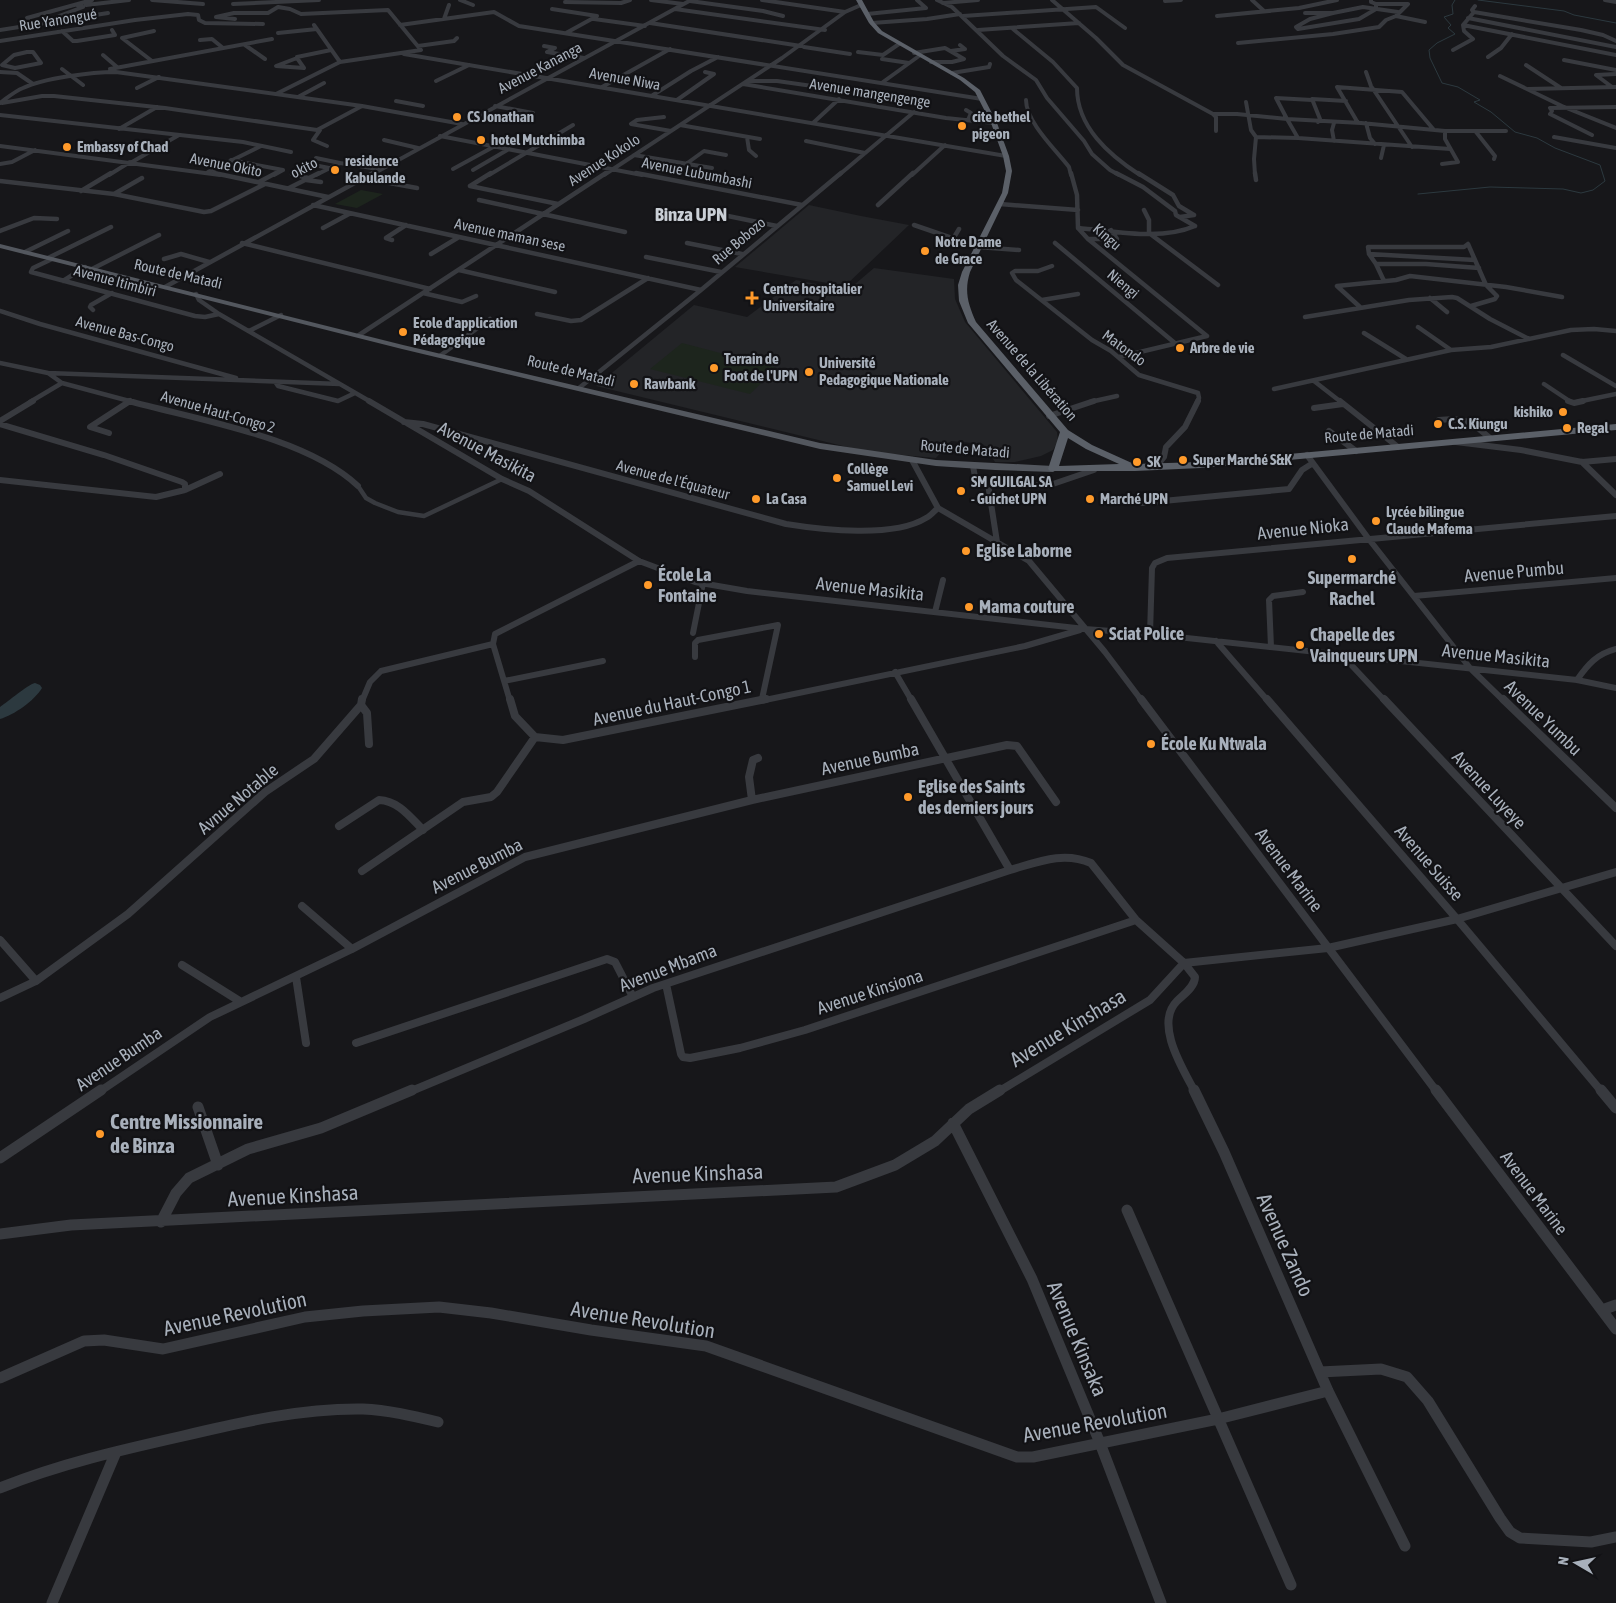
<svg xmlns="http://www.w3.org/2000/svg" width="1616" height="1603" viewBox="0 0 1616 1603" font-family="'Asap Condensed',sans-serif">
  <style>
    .built { fill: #232427 }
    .green { fill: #1d251d }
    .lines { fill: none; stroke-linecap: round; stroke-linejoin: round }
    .stream { stroke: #2c393f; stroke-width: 1 }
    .river { fill: #2c393f; fill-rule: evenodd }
    .pedestrian { stroke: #383a3f; stroke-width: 4.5 }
    .minor-far4 { stroke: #383a3f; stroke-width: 4 }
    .minor-far3 { stroke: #383a3f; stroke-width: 4.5 }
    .minor-far2 { stroke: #383a3f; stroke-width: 6 }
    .minor-far1 { stroke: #383a3f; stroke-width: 8 }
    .minor { stroke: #383a3f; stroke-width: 11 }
    .primary { fill: #53575e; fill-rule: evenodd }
    .trunk { fill: #5b6068; fill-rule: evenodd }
    .poi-dot { fill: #ff9a2a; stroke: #121215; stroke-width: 2 }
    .labels { text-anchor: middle; stroke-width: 4.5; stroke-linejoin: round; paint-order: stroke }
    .far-street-label { font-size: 15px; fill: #a8b0bb; stroke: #121215 }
    .far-poi-label { font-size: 15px; font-weight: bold; fill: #a8b0bb; stroke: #121215; text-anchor: start }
    .street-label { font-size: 18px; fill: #a8b0bb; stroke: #121215 }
    .poi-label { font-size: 18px; font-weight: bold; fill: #a8b0bb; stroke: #121215; text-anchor: start }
    .far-district-label { font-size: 19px; font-weight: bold; fill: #cacfd6; stroke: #121215 }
    .near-street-label { font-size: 21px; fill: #a8b0bb; stroke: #121215 }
    .near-poi-label { font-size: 21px; font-weight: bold; fill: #a8b0bb; stroke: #121215; text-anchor: start }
  </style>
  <rect width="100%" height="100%" fill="#17171a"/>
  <path class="built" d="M809 205 861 216 909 225 845 286 735 267Z
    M874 268 954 279 955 299 965 322 1057 432 1058 441 1053 450 1041 456 1015 462H995L983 444 951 441 936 458 880 453 851 448 596 386 694 305 747 317 796 280 848 290Z"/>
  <path class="green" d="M361 190 383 194 357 208 335 204Z
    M682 343 777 368 750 394 650 369Z"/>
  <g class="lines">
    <path class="stream" d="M1478 0 1564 11 1574 15 1616 23
      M1418 194 1490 187 1563 189 1581 193 1593 190 1605 181 1600 165 1555 148 1537 138 1515 132 1491 112 1474 102 1480 100 1458 87 1442 83 1430 58 1429 50 1437 43 1455 34 1448 28 1451 25 1444 17 1453 14 1452 5 1455 0"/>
    <path class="river" d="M35 683 40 685 42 688C34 701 14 715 0 719V707C9 701 27 685 35 683Z"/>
    <path class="pedestrian" d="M358 486 366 498 375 503 398 512 424 516 502 479"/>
    <path class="minor-far4" d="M152 0 203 4
      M460 0 473 5
      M651 0 683 4
      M762 0 845 12
      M917 0 926 8
      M937 0 952 7 1003 56 1036 80 1047 98 1084 141 1092 154 1110 170 1119 175
      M1052 0 1096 38 1123 65 1213 114 1216 117V131
      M1252 0 1264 11
      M1605 0 1616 2
      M690 1 763 11 783 16
      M1165 1 1181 0
      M565 2 621 3 630 0
      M943 3 978 0
      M233 4 319 0
      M86 5 129 0
      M552 9 597 16 566 33
      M675 9 825 30
      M1474 12 1581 30 1603 35 1616 41
      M1305 13H1333L1363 7 1398 12
      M1333 13 1310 19 1296 27 1298 29 1359 19 1376 9V4L1371 2V0
      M867 14 926 8
      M59 16 83 7 77 5
      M963 16 1096 7 1125 28
      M1217 16 1299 8 1337 0
      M1396 16 1425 22
      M1468 18 1616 47
      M235 19 216 17 234 13H268L278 7 290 9 301 14 388 10 421 50 340 62 276 94
      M444 19 449 5
      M594 19 645 26
      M650 23 801 46
      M872 23 927 19 960 14
      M29 24 27 18 92 0
      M314 25 340 62
      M400 25 494 12 519 26 982 99
      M1463 25 1616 55
      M1013 29 1053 62 1077 88C1077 127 1109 155 1140 175
      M0 30 108 13
      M978 30 1079 23
      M62 31 73 41H77L115 35 112 30
      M278 33 317 29
      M200 40 212 39 223 48
      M0 41 135 20 188 14 198 15 199 20 205 23 263 24
      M1238 43 1333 34 1379 27 1386 20 1396 16 1408 4H1376
      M245 45 265 59
      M418 46 454 41 457 38
      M544 46 555 48 547 52 584 58
      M804 47 850 54
      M1453 50 1473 39 1464 31 1463 25 1474 12 1472 10 1475 6
      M951 51 965 49 960 45
      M27 52H33L41 63 15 68 2 65 14 55Z
      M858 52 883 55 899 44
      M914 53 945 48 964 59 952 62H931
      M404 54 1006 156
      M103 55 117 67
      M297 57 331 50
      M1488 57 1501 48 1512 34
      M297 58 304 68 276 66Z
      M882 59 909 63
      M1564 60 1616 70
      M152 61 122 38 154 31
      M1526 65 1561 88
      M62 69 83 85
      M110 69 272 39
      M0 72 17 73 33 84
      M1366 72 1371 86 1412 147
      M952 73 989 67 990 64
      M1500 76 1564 107 1616 128
      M436 81 469 65
      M748 81H777L862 93
      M883 82 919 56
      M743 84 946 118 994 123
      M602 87 670 49
      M1612 87 1596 75 1616 74
      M137 88 159 77
      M1528 89 1616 87
      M653 95 691 71 718 57
      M298 97 324 83
      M677 100 714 74 705 72
      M1026 100C1026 122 1056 150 1069 167L1071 175
      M396 101 423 106
      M1246 102 1251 130 1256 137 1254 159 1255 175
      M0 103C7 98 15 91 23 88 44 78 92 72 116 72L362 106 462 124
      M2 103 42 96H54L165 108 317 130 362 106
      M495 106 533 113
      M966 110 971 113 968 120
      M1213 114H1237L1287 119 1276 98 1312 100
      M0 115 243 142 291 152
      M664 117 637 120 631 124 671 131
      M1318 122 1320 119 1312 99 1346 101
      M813 123 839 99
      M1334 123 1332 130 1334 141
      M1358 123 1337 87 1402 92 1434 130
      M1366 123 1370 138 1375 144
      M680 125 760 139
      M119 129 157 107
      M320 130 313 140 327 146
      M1476 132 1495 156 1494 159
      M1592 135 1550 114 1552 111 1550 108 1616 107
      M440 136 642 175
      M747 137 749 150 756 156
      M1256 137 1298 138
      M1554 137 1616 148
      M384 140 418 148
      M806 141 865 153
      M0 146 220 175
      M1450 149 1298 138 1287 119 1361 123 1445 131H1506
      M634 155 712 168
      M316 158 340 163
      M1381 158 1384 145
      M231 160 283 170
      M132 162 179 135
      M0 164 12 162 35 150
      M309 164 329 168
      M686 164 704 151 726 155
      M1442 164 1458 162 1445 139V131
      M453 169 495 146
      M473 170 509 149
      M208 172 261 146
      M292 174 294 175
      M109 175 130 162
      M274 175 283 170
      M316 175 340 163 378 169
      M371 175 691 0
      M489 175 573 125
      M604 175 782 58 845 12 861 5
      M839 175 914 112
      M912 175 945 145"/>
    <path class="minor-far3" d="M214 173 328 197
      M491 173 470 186 558 204
      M636 173 802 205
      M1071 173 1077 195 1078 228 1088 239 1207 336 1119 357
      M1116 173 1143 187 1175 211 1176 215 1195 226
      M1138 173 1173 195 1179 206 1194 215 1180 217
      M1255 173 1256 180
      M292 174 308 178
      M362 178 417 188
      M306 180 321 182
      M0 181 114 194 204 212 211 211 265 184
      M259 182 276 173
      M289 188 319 173
      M81 191 111 173
      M114 194 142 178
      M479 200 625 232
      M1000 204 1078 210
      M313 205 701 290
      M878 205 913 173
      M1144 210 1149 220V233L1218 285
      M723 215 777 226
      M914 225 978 247 1019 250
      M323 228 349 214
      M1078 228C1115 231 1160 241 1195 226
      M0 231 34 218 57 219
      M953 239 959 229
      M1088 239H1117L1111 230
      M392 240 386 238 406 225
      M242 243 430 289
      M687 243 742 254
      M1055 243 1176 344
      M25 252 68 231
      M431 254 459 237
      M1369 254 1368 247H1464L1468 244 1486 285 1497 296 1495 299 1471 306
      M646 257 721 272
      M48 258 111 227
      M52 259 33 268 31 272 195 316 205 317 219 314
      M164 259 181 254 209 262
      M1376 264 1369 254 1475 260
      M1052 266 1038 271H1015L1012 273 1016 280 1092 340 1111 351 1139 375 1198 393 1199 398 1197 402
      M92 269 159 235
      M459 270 555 292
      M63 281 85 267
      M1384 281 1376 264H1426L1479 268
      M165 287 373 173
      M423 293 462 302 476 296
      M196 294 199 300 219 314 371 402
      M1430 298 1447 312
      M1042 300 1078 294
      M1360 307 1337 286 1396 280 1410 276 1506 287 1562 297
      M93 310 90 307 91 305 112 293
      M0 311 40 324 236 378
      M537 314 571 321 581 320 648 278
      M1305 317 1409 300 1452 297 1457 298 1490 319 1529 339
      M1418 327 1451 350
      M249 331 281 315
      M1364 333 1406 359
      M359 335 606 173
      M441 355 490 319
      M1563 355 1616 386
      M0 363 48 373 62 383 30 402
      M48 373 340 384
      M1314 381 1341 402
      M62 383 133 402
      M276 383 278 386 338 401 355 393
      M1544 384 1571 402
      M579 388 701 290 841 173
      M1274 389 1451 350 1491 347 1571 330 1594 329 1616 331
      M128 402 130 401
      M1090 402 1117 396
      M1577 402 1616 394"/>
    <path class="minor-far2" d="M129 401C198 420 306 437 358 486
      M369 401 502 479 529 491 639 561 695 582 747 591 1085 629 1150 634 1577 680 1616 688
      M1340 401 1398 447
      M1568 401 1574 403 1583 401
      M1314 408 1343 404
      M1049 416 1094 401
      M1439 420C1465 417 1470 421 1490 438
      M0 421 33 401
      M404 422 423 424 786 524C823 530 894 538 926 518 931 516 934 511 938 508
      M0 424 104 455 182 482 185 484V490
      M1329 431 1356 451
      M109 433 90 427 130 401
      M1456 442 1521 450 1582 462 1616 459
      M1307 455 1368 538 1470 668 1504 701
      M912 460 938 508 1029 561 1105 652 1142 701
      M1582 462 1616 495
      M973 466 976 482 1047 486 1094 470
      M1156 467 1164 457 1166 447 1185 427 1198 401
      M0 480 156 497 185 490 220 474
      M988 484 997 542
      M1142 503 1289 489 1302 470 1313 463
      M1414 596 1616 578
      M935 612 943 580
      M693 633 703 583
      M1150 634 1152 568 1155 563 1167 558 1616 516
      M1216 641 1268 701
      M1271 647 1269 600 1273 596 1303 592
      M1341 654 1385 701
      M695 657V643L698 640 778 625 762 699
      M895 672 912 701
      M1577 680C1588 664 1597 654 1616 649
      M504 681 603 661
      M362 701 370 682 381 671 493 644
      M510 701 493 644 495 634 639 561
      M760 701 1025 646 1080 630"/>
    <path class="minor-far1" d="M510 699 515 716 535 737 563 740 766 699
      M911 699 1010 870
      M1141 699 1437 1092
      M1267 699 1457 919 1602 1092
      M1384 699 1616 946
      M1503 699 1616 808
      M361 705 367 713 369 744
      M752 800 749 777 753 760 758 758
      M339 826 379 800C399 801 410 817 423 830
      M362 871 463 802 491 797 497 792 535 737
      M302 906 352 949
      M0 940 36 981
      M182 965 241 1002
      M296 977 306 1043
      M666 984 681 1054 683 1057 690 1058 740 1048 805 1030 1136 920
      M0 998 36 981 128 914 265 792 314 759 361 705 362 699
      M356 1043 607 959 615 962 633 997
      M99 1092 210 1017 352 949 525 857 752 800 1007 745 1017 746 1056 802
      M409 1092 584 1019 653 988 1010 870C1038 862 1063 851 1091 863L1136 920 1184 963 1195 977C1195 987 1183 995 1177 1001 1154 1024 1183 1069 1195 1092
      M998 1092 1150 1000 1184 963 1328 948 1457 919 1616 872"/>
    <path class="minor" d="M1194 1090 1224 1152 1328 1391 1405 1546
      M1436 1090 1616 1329
      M1601 1090 1616 1108
      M198 1107 218 1165
      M953 1123 1032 1279 1100 1443 1161 1603
      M0 1158 101 1090
      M1127 1210 1291 1585
      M161 1222 176 1193 189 1178 248 1149 321 1128 412 1090
      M0 1234 71 1225 836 1187 895 1165 935 1141 969 1109 1000 1090
      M1602 1310 1616 1305
      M1320 1372 1381 1369 1407 1377 1428 1401 1500 1518 1510 1532 1520 1538 1591 1542 1616 1537
      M0 1378 84 1341 104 1340 163 1349 305 1317 363 1311 439 1307 491 1313 591 1330 706 1346 1017 1457H1033L1218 1419 1328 1391
      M0 1488C59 1464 121 1450 183 1436 242 1422 302 1408 363 1409 388 1410 413 1416 438 1422
      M52 1603 116 1452"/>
    <path class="primary" d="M0 244 403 345 820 443 936 460 1053 466 1058 469 1053 472 995 470 936 466 820 449 402 349 0 248Z"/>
    <path class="trunk" d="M856 0H862L874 22 882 31 964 78 980 90 997 123 1009 156 1012 171 1008 193 970 272C964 291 968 304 976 322L1068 430 1092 445 1134 464 1201 462 1616 424V430L1201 468 1135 471H1050L1048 469 1060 432 968 323 959 301 958 285 962 272 1002 193 1006 171 1003 156 991 123 975 92 960 80 878 33 869 23ZM1068 438 1086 449 1119 464 1059 466Z"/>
  </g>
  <g class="poi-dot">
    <circle cx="457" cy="117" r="5"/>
    <circle cx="962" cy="126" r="5"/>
    <circle cx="481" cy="140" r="5"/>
    <circle cx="67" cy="147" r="5"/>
    <circle cx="335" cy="170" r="5"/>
    <circle cx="925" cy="251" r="5"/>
    <path d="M749.5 290.5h5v5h5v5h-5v5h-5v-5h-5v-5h5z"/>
    <circle cx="403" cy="332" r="5"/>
    <circle cx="1180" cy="348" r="5"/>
    <circle cx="714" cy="368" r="5"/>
    <circle cx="809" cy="372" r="5"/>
    <circle cx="634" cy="384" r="5"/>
    <circle cx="1563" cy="412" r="5"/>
    <circle cx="1438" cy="424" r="5"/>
    <circle cx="1567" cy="428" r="5"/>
    <circle cx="1183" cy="460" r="5"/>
    <circle cx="1137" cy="462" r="5"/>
    <circle cx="837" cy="478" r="5"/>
    <circle cx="961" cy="491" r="5"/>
    <circle cx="756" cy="499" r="5"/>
    <circle cx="1090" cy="499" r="5"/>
    <circle cx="1376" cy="521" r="5"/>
    <circle cx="966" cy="551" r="5"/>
    <circle cx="1352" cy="559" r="5"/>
    <circle cx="648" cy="585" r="5"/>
    <circle cx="969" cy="607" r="5"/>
    <circle cx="1099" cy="634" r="5"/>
    <circle cx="1300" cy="645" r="5"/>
    <circle cx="1151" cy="744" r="5"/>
    <circle cx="908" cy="797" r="5"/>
    <circle cx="100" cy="1134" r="5"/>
  </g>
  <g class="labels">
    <g class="far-street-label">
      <text transform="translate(58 20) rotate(-9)" y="5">Rue Yanongué</text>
      <text transform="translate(540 68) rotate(-28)" y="5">Avenue Kananga</text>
      <text transform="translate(625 79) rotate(10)" y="5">Avenue Niwa</text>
      <text transform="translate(870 93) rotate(9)" y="5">Avenue mangengenge</text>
      <text transform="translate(604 160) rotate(-33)" y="5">Avenue Kokolo</text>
      <text transform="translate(226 165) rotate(11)" y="5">Avenue Okito</text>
      <text transform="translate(304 168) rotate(-27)" y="5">okito</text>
      <text transform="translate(697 173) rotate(11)" y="5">Avenue Lubumbashi</text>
      <text transform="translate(510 235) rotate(12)" y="5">Avenue maman sese</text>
      <text transform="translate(1107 237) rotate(41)" y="5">Kingu</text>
      <text transform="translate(739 241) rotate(-40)" y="5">Rue Bobozo</text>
      <text transform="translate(178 274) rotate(13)" y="5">Route de Matadi</text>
      <text transform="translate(115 281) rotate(15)" y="5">Avenue Itimbiri</text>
      <text transform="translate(1123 284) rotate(40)" y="5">Niengi</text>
      <text transform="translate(125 334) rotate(15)" y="5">Avenue Bas-Congo</text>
      <text transform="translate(1124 348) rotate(36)" y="5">Matondo</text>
      <text transform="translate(1032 370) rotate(49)" y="5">Avenue de la Libération</text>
      <text transform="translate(571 371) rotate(14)" y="5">Route de Matadi</text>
      <text transform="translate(218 412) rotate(16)" y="5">Avenue Haut-Congo 2</text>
      <text transform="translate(1369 434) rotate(-5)" y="5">Route de Matadi</text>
      <text transform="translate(965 449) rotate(5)" y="5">Route de Matadi</text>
      <text transform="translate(673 480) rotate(15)" y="5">Avenue de l'Équateur</text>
    </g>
    <g class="far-poi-label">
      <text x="467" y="122">CS Jonathan</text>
      <text x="972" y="122">cite bethel<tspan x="972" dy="17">pigeon</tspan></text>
      <text x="491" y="145">hotel Mutchimba</text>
      <text x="77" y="152">Embassy of Chad</text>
      <text x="345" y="166">residence<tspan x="345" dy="17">Kabulande</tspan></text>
      <text x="935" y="247">Notre Dame<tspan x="935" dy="17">de Grace</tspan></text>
      <text x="763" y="294">Centre hospitalier<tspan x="763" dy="17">Universitaire</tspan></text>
      <text x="413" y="328">Ecole d'application<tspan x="413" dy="17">Pédagogique</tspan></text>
      <text x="1190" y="353">Arbre de vie</text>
      <text x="724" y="364">Terrain de<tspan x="724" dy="17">Foot de l'UPN</tspan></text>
      <text x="819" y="368">Université<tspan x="819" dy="17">Pedagogique Nationale</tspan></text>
      <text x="644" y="389">Rawbank</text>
      <text x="1553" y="417" text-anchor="end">kishiko</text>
      <text x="1448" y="429">C.S. Kiungu</text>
      <text x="1577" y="433">Regal</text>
      <text x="1193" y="465">Super Marché S&amp;K</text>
      <text x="1147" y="467">SK</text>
      <text x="847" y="474">Collège<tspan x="847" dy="17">Samuel Levi</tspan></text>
      <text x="971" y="487">SM GUILGAL SA<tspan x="971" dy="17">- Guichet UPN</tspan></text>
      <text x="766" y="504">La Casa</text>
      <text x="1100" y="504">Marché UPN</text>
      <text x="1386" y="517">Lycée bilingue<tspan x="1386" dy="17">Claude Mafema</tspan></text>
    </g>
    <g class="street-label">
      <text transform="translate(487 452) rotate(28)" y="6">Avenue Masikita</text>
      <text transform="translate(1303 529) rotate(-6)" y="6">Avenue Nioka</text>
      <text transform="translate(1514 572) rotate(-5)" y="6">Avenue Pumbu</text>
      <text transform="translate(870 589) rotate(6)" y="6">Avenue Masikita</text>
      <text transform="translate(1496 656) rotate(6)" y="6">Avenue Masikita</text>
      <text transform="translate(672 703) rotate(-12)" y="6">Avenue du Haut-Congo 1</text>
      <text transform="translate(1543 718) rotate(44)" y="6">Avenue Yumbu</text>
      <text transform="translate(870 759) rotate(-12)" y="6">Avenue Bumba</text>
      <text transform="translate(1489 790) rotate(47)" y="6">Avenue Luyeye</text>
      <text transform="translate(238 799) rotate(-40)" y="6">Avnue Notable</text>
      <text transform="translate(1429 863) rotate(49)" y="6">Avenue Suisse</text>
      <text transform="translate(477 866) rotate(-27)" y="6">Avenue Bumba</text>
      <text transform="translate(1289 870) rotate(53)" y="6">Avenue Marine</text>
      <text transform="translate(668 968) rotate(-21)" y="6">Avenue Mbama</text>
      <text transform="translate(870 992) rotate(-18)" y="6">Avenue Kinsiona</text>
      <text transform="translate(119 1059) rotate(-34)" y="6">Avenue Bumba</text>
      <text transform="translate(1534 1193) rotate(53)" y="6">Avenue Marine</text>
    </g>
    <g class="poi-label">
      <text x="976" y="557">Eglise Laborne</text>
      <text x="658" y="581">École La<tspan x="658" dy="21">Fontaine</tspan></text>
      <text x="1352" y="584" text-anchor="middle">Supermarché<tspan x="1352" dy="21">Rachel</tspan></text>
      <text x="979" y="613">Mama couture</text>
      <text x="1109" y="640">Sciat Police</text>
      <text x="1310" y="641">Chapelle des<tspan x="1310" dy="21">Vainqueurs UPN</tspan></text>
      <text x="1161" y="750">École Ku Ntwala</text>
      <text x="918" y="793">Eglise des Saints<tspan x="918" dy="21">des derniers jours</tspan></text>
    </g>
    <g class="far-district-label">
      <text x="691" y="221">Binza UPN</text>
    </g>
    <g class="near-street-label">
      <text transform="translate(1068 1028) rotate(-31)" y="7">Avenue Kinshasa</text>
      <text transform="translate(698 1174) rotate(-2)" y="7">Avenue Kinshasa</text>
      <text transform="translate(293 1196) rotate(-3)" y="7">Avenue Kinshasa</text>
      <text transform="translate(1285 1245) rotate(66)" y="7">Avenue Zando</text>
      <text transform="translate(235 1314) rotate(-12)" y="7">Avenue Revolution</text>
      <text transform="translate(643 1320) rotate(9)" y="7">Avenue Revolution</text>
      <text transform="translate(1077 1339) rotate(67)" y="7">Avenue Kinsaka</text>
      <text transform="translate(1095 1423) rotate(-10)" y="7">Avenue Revolution</text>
    </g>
    <g class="near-poi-label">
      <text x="110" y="1129">Centre Missionnaire<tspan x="110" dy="24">de Binza</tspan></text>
    </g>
  </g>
  <g transform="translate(1576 1563) rotate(279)" stroke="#121215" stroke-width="4" paint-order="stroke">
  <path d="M0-4L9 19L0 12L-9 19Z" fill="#a8b0bb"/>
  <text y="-8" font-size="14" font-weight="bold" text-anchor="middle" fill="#a8b0bb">N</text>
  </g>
</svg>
